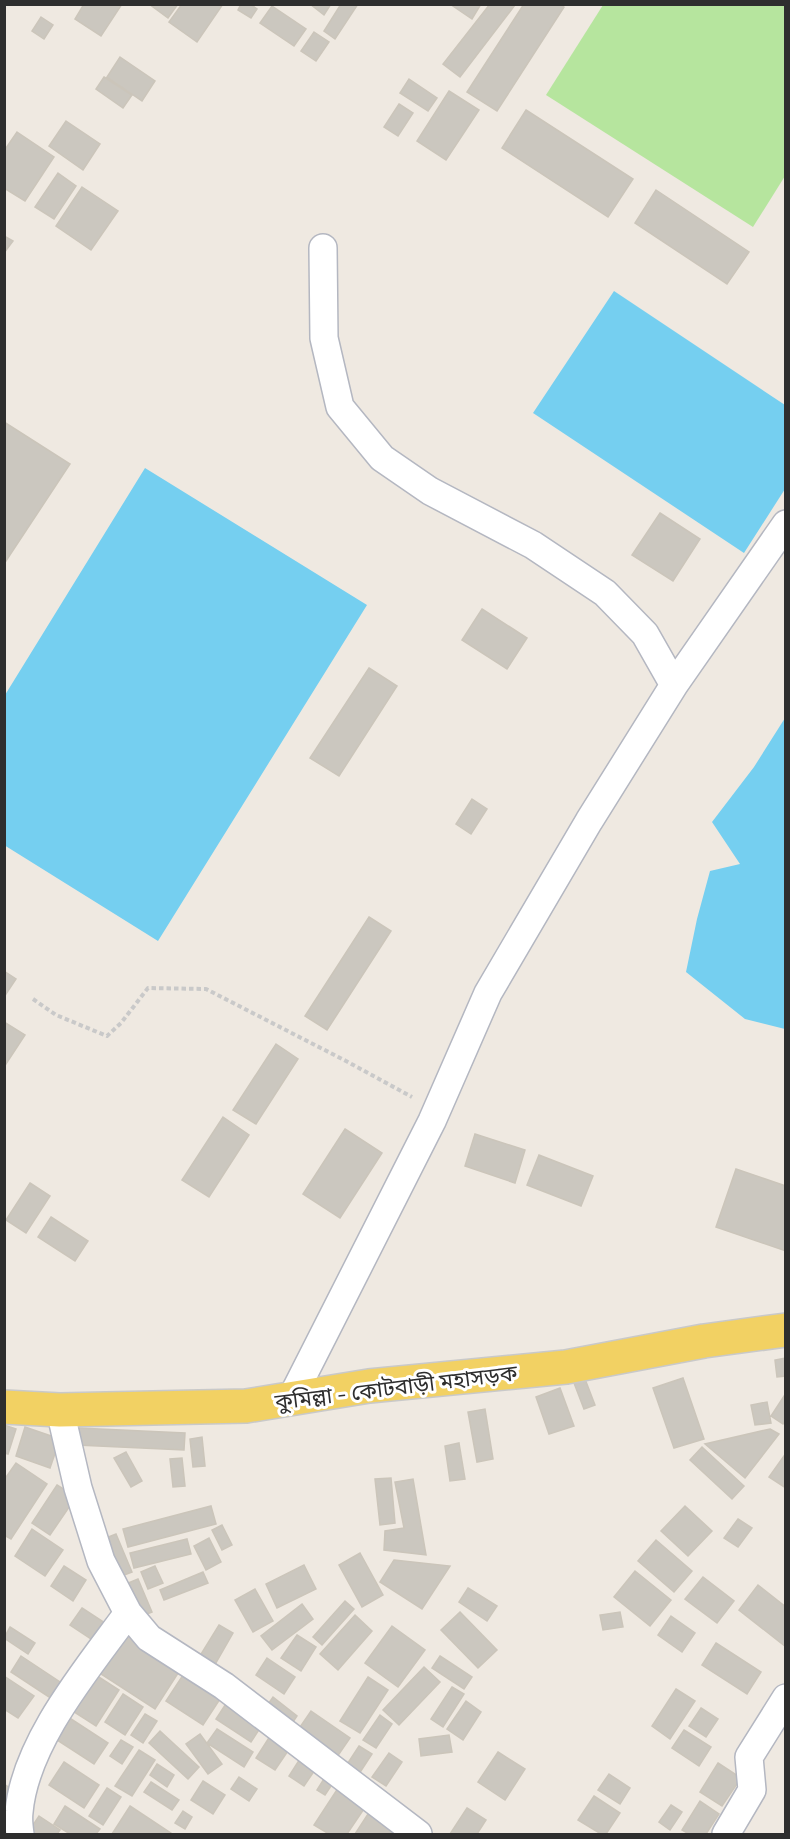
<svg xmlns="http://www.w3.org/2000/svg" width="790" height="1839" viewBox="0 0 790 1839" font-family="'Titillium Web','Noto Sans Bengali',sans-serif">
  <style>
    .green { fill: #b6e59e }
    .water { fill: #75cff0 }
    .building { fill: #cbc7bf; stroke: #cbc5ba; stroke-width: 1.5 }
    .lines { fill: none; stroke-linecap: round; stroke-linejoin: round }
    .minor-casing { stroke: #b4b7c1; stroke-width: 30 }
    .major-casing { stroke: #c9c9c9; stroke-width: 36 }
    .path { stroke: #c9c9c9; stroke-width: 4; stroke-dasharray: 4.5 3; stroke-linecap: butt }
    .minor { stroke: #fff; stroke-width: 27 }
    .major { stroke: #f2d163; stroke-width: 33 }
    .labels { text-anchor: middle; stroke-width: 6; stroke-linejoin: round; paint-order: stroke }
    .street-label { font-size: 22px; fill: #2e2e2e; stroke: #fff }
  </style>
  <rect width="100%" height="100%" fill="#efe9e1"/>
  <path class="green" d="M603 5H785V176L753 227 546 95Z"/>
  <path class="water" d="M614 291 785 405V489L744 553 533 413Z
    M145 468 367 605 158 941 4 845 5 695Z
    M785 718V1029L745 1019 686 972 697 919 710 871 740 864 712 822 754 767Z"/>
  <path class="building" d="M84 4H122L101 36 75 19Z
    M149 4H178L168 18Z
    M182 4H223L197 42 169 22Z
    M241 4H250L257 9 251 18 238 10Z
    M310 4H331L324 15Z
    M341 4H358L335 39 324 31Z
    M450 4H481L472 19Z
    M490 4 515 5 460 77 443 64Z
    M524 4H561L564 7 497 111 467 92Z
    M272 6 306 29 294 46 260 23Z
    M41 17 53 25 44 39 32 31Z
    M314 32 329 42 316 61 301 51Z
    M120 57 155 81 142 101 107 77Z
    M104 77 132 95 123 108 96 89Z
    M409 79 437 98 428 111 400 93Z
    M449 91 479 110 446 160 417 141Z
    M399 104 413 113 398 136 384 127Z
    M526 110 633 179 608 217 502 148Z
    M66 121 100 144 83 170 49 146Z
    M17 132 54 157 25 201 4 188V151Z
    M58 173 76 186 54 219 35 207Z
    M82 187 118 211 91 250 56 226Z
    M656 190 749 252 727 284 635 223Z
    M4 236 13 241 4 253Z
    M4 422 70 464 4 564Z
    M660 513 700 539 673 581 632 555Z
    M482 609 527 638 507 669 462 640Z
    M369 668 397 686 339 776 310 758Z
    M472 799 487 809 471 834 456 824Z
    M369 917 391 931 327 1030 305 1016Z
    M4 971 16 979 4 997Z
    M4 1022 25 1035 4 1067Z
    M276 1044 298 1059 256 1124 233 1110Z
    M223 1117 249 1135 209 1197 182 1180Z
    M345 1129 382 1153 340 1218 303 1194Z
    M475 1134 525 1150 515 1183 465 1166Z
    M539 1155 593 1176 581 1206 527 1185Z
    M736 1169 786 1186V1251L716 1227Z
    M30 1183 50 1196 26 1233 6 1220Z
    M51 1217 88 1241 75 1261 38 1237Z
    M786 1358V1376L777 1377 775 1360Z
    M683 1378 704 1439 674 1448 653 1388Z
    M585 1379 595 1405 584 1409 574 1383Z
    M560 1388 574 1426 549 1434 536 1397Z
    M786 1393V1419L783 1424 771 1416Z
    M767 1402 771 1423 755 1425 751 1405Z
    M485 1409 493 1459 477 1462 468 1412Z
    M4 1425 16 1429 8 1454 4 1453Z
    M25 1427 60 1439 50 1468 16 1456Z
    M78 1428 185 1433 184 1450 77 1445Z
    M770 1429 779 1434 745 1478 705 1444Z
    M202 1437 205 1466 193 1467 190 1439Z
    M459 1443 465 1479 450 1481 445 1446Z
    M702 1447 744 1486 732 1499 690 1460Z
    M126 1452 142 1481 131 1487 114 1458Z
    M786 1453V1488L769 1477Z
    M182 1458 185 1486 173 1487 170 1459Z
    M16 1463 47 1484 11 1539 4 1535V1480Z
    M391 1478 395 1523 380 1525 375 1479Z
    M413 1479 426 1555 384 1550 385 1531 404 1528 395 1482Z
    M57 1485 76 1497 50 1535 32 1523Z
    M211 1506 216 1524 128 1547 123 1529Z
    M685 1506 712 1531 688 1556 661 1531Z
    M738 1519 752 1528 738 1547 724 1538Z
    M222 1525 232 1545 222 1550 212 1530Z
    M32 1529 63 1550 45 1576 15 1556Z
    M116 1534 132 1572 116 1578 101 1540Z
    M209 1538 221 1562 206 1570 194 1546Z
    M187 1539 191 1554 134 1568 130 1553Z
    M656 1540 692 1571 674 1592 638 1561Z
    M360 1553 383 1595 362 1607 339 1565Z
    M394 1560 450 1566 422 1609 380 1582Z
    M304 1565 316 1589 277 1608 266 1584Z
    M64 1566 86 1580 73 1601 51 1586Z
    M155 1566 163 1583 148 1589 141 1572Z
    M635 1571 671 1600 650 1626 614 1597Z
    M203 1572 208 1583 164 1600 160 1590Z
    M703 1577 734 1601 717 1623 685 1599Z
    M138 1579 152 1612 139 1617 126 1584Z
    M758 1585 786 1607V1647L739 1610Z
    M468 1588 497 1606 487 1621 459 1602Z
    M255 1589 273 1621 253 1632 235 1600Z
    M345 1601 354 1609 322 1645 313 1637Z
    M302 1604 313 1619 272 1650 261 1636Z
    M82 1608 105 1623 94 1641 70 1625Z
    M460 1612 497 1650 478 1668 441 1630Z
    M620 1612 623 1627 603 1630 600 1615Z
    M355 1615 372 1631 338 1670 320 1654Z
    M671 1616 695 1633 682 1652 658 1635Z
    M219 1625 233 1633 213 1668 198 1659Z
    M392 1626 425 1650 398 1687 365 1663Z
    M10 1627 35 1643 28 1654 4 1638Z
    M126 1630 182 1667 155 1709 98 1672Z
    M297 1635 316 1647 301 1671 281 1658Z
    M716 1643 761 1672 747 1694 702 1665Z
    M21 1656 63 1684 52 1699 11 1672Z
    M440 1656 472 1677 464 1689 432 1668Z
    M267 1658 295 1677 284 1694 256 1675Z
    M424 1667 440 1682 399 1725 383 1710Z
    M187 1669 224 1693 203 1725 166 1701Z
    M91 1672 119 1690 96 1726 68 1708Z
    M4 1676 34 1696 18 1718 4 1709Z
    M368 1677 388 1690 360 1733 340 1721Z
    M452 1687 464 1694 443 1727 431 1719Z
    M676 1689 695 1701 670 1739 652 1726Z
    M123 1694 143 1707 125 1735 105 1722Z
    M273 1697 297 1716 291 1725 266 1707Z
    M229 1699 264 1722 251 1742 216 1719Z
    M466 1701 481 1712 463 1740 447 1729Z
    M701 1708 718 1719 706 1737 689 1726Z
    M311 1711 350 1738 337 1757 298 1730Z
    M145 1714 157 1721 143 1743 131 1735Z
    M380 1715 392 1724 376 1748 363 1740Z
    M68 1717 108 1743 94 1764 54 1738Z
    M217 1729 253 1752 244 1767 207 1743Z
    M684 1730 711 1747 699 1766 672 1748Z
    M160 1731 199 1767 188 1779 149 1743Z
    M272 1733 292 1745 275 1770 256 1758Z
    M200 1734 222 1764 208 1774 186 1744Z
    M449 1735 452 1752 421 1756 419 1739Z
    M121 1740 133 1747 122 1764 110 1756Z
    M359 1746 372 1754 357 1777 344 1769Z
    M139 1750 155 1760 132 1796 115 1786Z
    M305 1751 321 1761 304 1786 289 1776Z
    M498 1752 525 1769 505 1800 478 1782Z
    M389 1753 402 1762 386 1786 372 1777Z
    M64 1762 99 1785 84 1808 49 1785Z
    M718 1763 741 1778 722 1806 700 1792Z
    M157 1764 174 1775 167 1787 150 1775Z
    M327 1774 335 1780 325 1795 317 1790Z
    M609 1774 630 1788 620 1804 598 1790Z
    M239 1777 257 1789 249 1801 231 1789Z
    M203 1781 225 1795 213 1814 191 1800Z
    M151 1782 179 1800 172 1810 144 1792Z
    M342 1782 370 1800 347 1834H329L314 1825Z
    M4 1784 13 1790 4 1802Z
    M107 1788 121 1797 103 1825 89 1816Z
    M594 1796 620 1813 606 1834H601L578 1820Z
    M700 1801 719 1814 706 1834H689L682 1830Z
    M671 1805 682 1812 670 1830 659 1822Z
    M65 1806 100 1829 96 1834H70L54 1824Z
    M130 1806 171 1833 170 1834H112Z
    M467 1808 486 1820 477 1834H450Z
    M183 1811 192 1817 185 1829 175 1823Z
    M368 1814 400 1834H355Z
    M39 1816 60 1830 57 1834H35L29 1831Z"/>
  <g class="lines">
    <defs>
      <path id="minor" d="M323 248 324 338 340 407 382 458 430 491 533 545 605 593 645 634 674 685
        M291 1399 432 1121 488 993 589 821 674 685 786 524
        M60 1410 78 1488 101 1561 128 1613 149 1638 224 1686 418 1834
        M20 1834C19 1827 18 1819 19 1812 25 1742 88 1668 128 1613
        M726 1834 752 1790 749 1757 786 1698"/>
      <path id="major" d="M4 1407 60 1410 246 1406 369 1386 566 1367 704 1341 786 1330"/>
    </defs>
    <use href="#minor" class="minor-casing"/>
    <use href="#major" class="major-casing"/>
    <path class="path" d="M33 999 56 1015 107 1036 121 1023 148 988 206 989 346 1061 412 1097"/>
    <use href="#minor" class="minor"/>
    <use href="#major" class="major"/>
  </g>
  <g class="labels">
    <g class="street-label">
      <text transform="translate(396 1387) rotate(-7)" y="8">কুমিল্লা - কোটবাড়ী মহাসড়ক</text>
    </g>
  </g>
  <rect width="790" height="1839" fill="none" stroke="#2e2e2e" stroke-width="12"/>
</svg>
